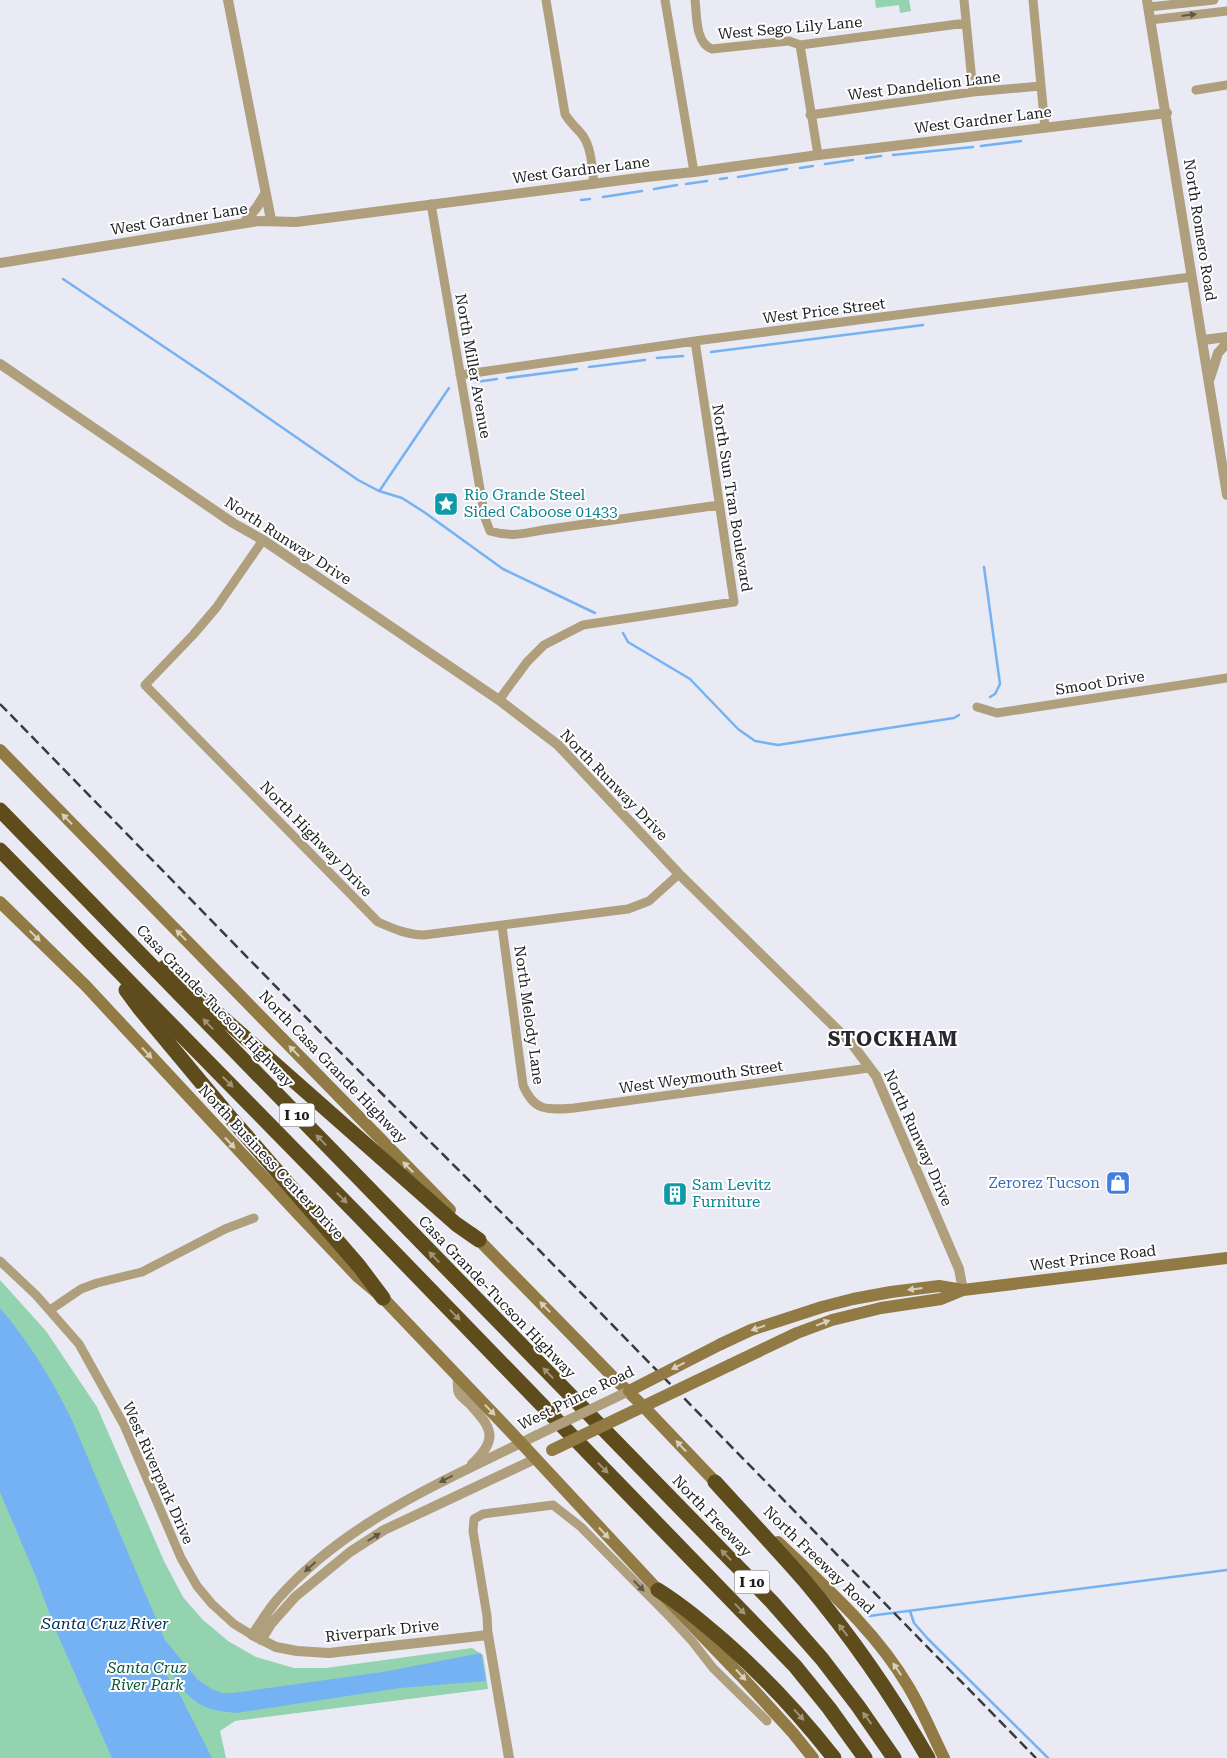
<svg xmlns="http://www.w3.org/2000/svg" width="1227" height="1758" viewBox="0 0 1227 1758" font-family="'Roboto Serif',serif">
  <style>
    .green { fill: #93d3af }
    .water { fill: #75b2f4 }
    .lines { fill: none; stroke-linecap: round; stroke-linejoin: round }
    .stream { stroke: #75b2f4; stroke-width: 2.5 }
    .minor { stroke: #af9f7c; stroke-width: 9 }
    .tertiary { stroke: #af9f7c; stroke-width: 10 }
    .secondary { stroke: #917a44; stroke-width: 12 }
    .motorway { stroke: #5f4c1d; stroke-width: 15 }
    .rail { stroke: #393a3e; stroke-width: 2.5; stroke-dasharray: 10 5; stroke-linecap: butt }
    .tertiary-bridge { stroke: #af9f7c; stroke-width: 10 }
    .secondary-bridge { stroke: #917a44; stroke-width: 12 }
    .oneway { fill: #5f584a }
    .oneway2 { fill: #d8d0be }
    .oneway3 { fill: #9f9477 }
    .labels { text-anchor: middle; stroke-width: 4; stroke-linejoin: round; paint-order: stroke }
    .shield { fill: #fff; stroke: #616264; stroke-width: 1 }
    .shield-label { font-size: 14px; font-weight: bold; fill: #1d1e21 }
    .street-label { font-size: 15px; fill: #1d1e21; stroke: #fff }
    .culture-label { font-size: 15px; fill: #0d838f; stroke: #fff; text-anchor: start }
    .shop-label { font-size: 15px; fill: #366cbe; stroke: #fff; text-anchor: end }
    .park-label { font-size: 15px; font-style: italic; fill: #095435; stroke: #fff }
    .water-label { font-size: 16px; font-style: italic; fill: #002e56; stroke: #fff }
    .district-label { font-size: 20px; font-weight: bold; letter-spacing: 1px; fill: #282930; stroke: #fff }
  </style>
  <rect width="100%" height="100%" fill="#e9eaf3"/>
  <path class="green" d="M875 0H909L911 11 900 13 899 5 876 8Z
    M0 1280 46 1331 97 1407 164 1561 183 1597 202 1619 228 1641 256 1657 294 1668H326L472 1648 483 1655 488 1689 235 1721 220 1731 226 1758H0Z"/>
  <path class="water" d="M0 1308C29 1342 51 1378 71 1418L165 1640 198 1680 212 1689 222 1693H233L383 1672 481 1653 486 1681 400 1688 236 1713C199 1710 189 1701 170 1670H167V1676L180 1695 212 1758H112L56 1631 36 1577 0 1492Z"/>
  <g class="lines">
    <path class="stream" d="M981 146 1021 141
      M893 155 973 147
      M866 158 881 156
      M825 164 853 160
      M800 168 813 166
      M738 177 787 169
      M720 179 727 178
      M686 184 707 181
      M654 189 677 185
      M603 197 642 191
      M581 200 590 199
      M63 279 218 383 358 480 379 491 402 498 424 512 503 569 595 613
      M711 352 923 325
      M657 358 683 356
      M589 367 645 360
      M507 378 577 369
      M476 382 497 379
      M380 490 449 388
      M984 567 1000 684 995 694 990 697
      M623 633 628 642 690 679 738 729 755 741 778 745 954 718 959 715
      M910 1611 914 1623 928 1639 1048 1758
      M869 1616 1227 1570"/>
    <path class="minor" d="M546 0 565 114C570 123 577 128 583 136 592 149 592 169 594 184
      M665 0 694 172
      M695 0C697 15 695 43 712 49L789 41 800 45 966 23
      M964 0 973 92
      M1033 0 1045 128
      M1149 7 1214 0
      M1150 20 1227 11
      M800 45 818 155
      M1196 90 1227 85
      M810 115 973 92 1041 86
      M431 204 485 518 490 531C510 537 523 534 543 530L719 505
      M460 375 695 341 1191 277
      M263 540 216 608 193 635 145 685 378 922C394 929 408 935 424 935L628 909 649 901 679 874
      M499 700 527 662 544 645 583 625 734 602 695 341
      M977 707 997 713 1227 678
      M502 926 523 1085C534 1112 548 1110 574 1108L869 1068
      M0 1261 36 1295 79 1344 124 1425 181 1558 197 1586 212 1604 234 1624 252 1635
      M50 1310 81 1289 97 1283 142 1272 225 1229 254 1218
      M488 1635 487 1616 473 1531 474 1519 483 1514 553 1505 581 1527 666 1613 692 1641 713 1668 767 1721"/>
    <path class="tertiary" d="M228 0 271 220
      M1147 0 1227 495
      M244 223 257 207 265 194
      M0 263 258 221 296 222 646 177 694 172 818 155 1167 113
      M1203 340 1227 337
      M0 364 233 523 263 540 499 700 558 745 679 874 852 1044 876 1076 959 1269 963 1290
      M1210 378 1218 353 1227 343
      M458 1377C458 1381 457 1389 459 1393 461 1397 467 1401 470 1404 492 1428 499 1439 472 1464
      M261 1640 271 1624 295 1597 350 1552 384 1530 535 1459
      M509 1758 488 1635 329 1653 297 1651 276 1647 252 1635C260 1624 267 1612 276 1601 345 1521 445 1481 537 1435"/>
    <path class="secondary" d="M0 750 450 1210
      M0 902 86 986 298 1214 358 1277 383 1298 509 1430 658 1590 741 1676 793 1733 813 1758
      M472 1233 615 1379 643 1406 722 1489
      M721 1344 751 1330 822 1307 853 1299 891 1292 939 1286 963 1290 1227 1258
      M730 1365 797 1333 832 1320 881 1308 941 1299 963 1290
      M778 1542C825 1587 875 1630 908 1686 922 1709 932 1734 944 1758"/>
    <path class="motorway" d="M0 810 772 1602 822 1659 858 1706 894 1758
      M0 850 355 1212 795 1666 829 1708 865 1758
      M165 967 456 1224 479 1240
      M126 990 140 1009 230 1117 359 1266 383 1298
      M715 1482C745 1515 775 1547 804 1580 851 1636 892 1695 928 1758
      M658 1590C682 1605 703 1623 724 1641 765 1677 801 1716 834 1758"/>
    <path class="rail" d="M441 500 451 507
      M0 704 330 1042 540 1251 1036 1758"/>
    <path class="tertiary-bridge" d="M537 1435 629 1391"/>
    <path class="secondary-bridge" d="M629 1391 721 1344
      M552 1450 730 1365"/>
  </g>
  <defs><path id="oneway-solid" d="M-6-.8H1V-3.2L6.5 0L1 3.2V.8H-6Z" transform="scale(1.25)"/></defs>
  <g class="oneway">
    <use href="#oneway-solid" transform="translate(1189 15) rotate(-7)"/>
    <use href="#oneway-solid" transform="translate(446 1479) rotate(153)"/>
    <use href="#oneway-solid" transform="translate(374 1537) rotate(-32)"/>
    <use href="#oneway-solid" transform="translate(310 1567) rotate(138)"/>
    <use href="#oneway-solid" transform="translate(639 1586) rotate(45)"/>
  </g>
  <g class="oneway2">
    <use href="#oneway-solid" transform="translate(67 819) rotate(-134)"/>
    <use href="#oneway-solid" transform="translate(181 935) rotate(-134)"/>
    <use href="#oneway-solid" transform="translate(35 936) rotate(45)"/>
    <use href="#oneway-solid" transform="translate(294 1051) rotate(-134)"/>
    <use href="#oneway-solid" transform="translate(147 1053) rotate(47)"/>
    <use href="#oneway-solid" transform="translate(230 1143) rotate(47)"/>
    <use href="#oneway-solid" transform="translate(408 1167) rotate(-134)"/>
    <use href="#oneway-solid" transform="translate(915 1289) rotate(173)"/>
    <use href="#oneway-solid" transform="translate(545 1307) rotate(-135)"/>
    <use href="#oneway-solid" transform="translate(823 1323) rotate(-21)"/>
    <use href="#oneway-solid" transform="translate(758 1328) rotate(161)"/>
    <use href="#oneway-solid" transform="translate(678 1366) rotate(153)"/>
    <use href="#oneway-solid" transform="translate(490 1410) rotate(46)"/>
    <use href="#oneway-solid" transform="translate(681 1446) rotate(-133)"/>
    <use href="#oneway-solid" transform="translate(604 1533) rotate(47)"/>
    <use href="#oneway-solid" transform="translate(897 1669) rotate(-124)"/>
    <use href="#oneway-solid" transform="translate(741 1675) rotate(47)"/>
  </g>
  <g class="oneway3">
    <use href="#oneway-solid" transform="translate(208 1024) rotate(-134)"/>
    <use href="#oneway-solid" transform="translate(228 1082) rotate(45)"/>
    <use href="#oneway-solid" transform="translate(321 1140) rotate(-134)"/>
    <use href="#oneway-solid" transform="translate(342 1198) rotate(45)"/>
    <use href="#oneway-solid" transform="translate(434 1257) rotate(-134)"/>
    <use href="#oneway-solid" transform="translate(455 1315) rotate(46)"/>
    <use href="#oneway-solid" transform="translate(548 1373) rotate(-134)"/>
    <use href="#oneway-solid" transform="translate(603 1468) rotate(46)"/>
    <use href="#oneway-solid" transform="translate(726 1555) rotate(-134)"/>
    <use href="#oneway-solid" transform="translate(740 1609) rotate(46)"/>
    <use href="#oneway-solid" transform="translate(843 1630) rotate(-127)"/>
    <use href="#oneway-solid" transform="translate(799 1715) rotate(48)"/>
    <use href="#oneway-solid" transform="translate(867 1718) rotate(-126)"/>
  </g>
  <defs>
    <symbol id="sight-square" viewBox="-11 -11 22 22"><rect x="-9" y="-9" width="18" height="18" rx="4" fill="#0f9aa8" stroke="#fff"/><path d="M0-6L1.8-2.2L6-1.7L2.9 1.2L3.7 5.4L0 3.3L-3.7 5.4L-2.9 1.2L-6-1.7L-1.8-2.2Z" fill="#fff"/></symbol>
    <symbol id="shop-square" viewBox="-11 -11 22 22"><rect x="-9" y="-9" width="18" height="18" rx="4" fill="#3f7fe0" stroke="#fff"/><path d="M-5-2.5h2.3a2.7 3.5 0 0 1 5.4 0H5L5.5 6h-11ZM-1.5-2.5h3a1.5 2.3 0 0 0-3 0Z" fill="#fff"/></symbol>
    <symbol id="building-square" viewBox="-11 -11 22 22"><rect x="-9" y="-9" width="18" height="18" rx="4" fill="#0f9aa8" stroke="#fff"/><path d="M-4-6H4V6H1V3H-1V6H-4ZM-2.5-4.3h1.7v1.8h-1.7ZM.8-4.3h1.7v1.8H.8ZM-2.5-1h1.7V.8h-1.7ZM.8-1h1.7V.8H.8Z" fill="#fff"/></symbol>
  </defs>
  <g fill-rule="evenodd">
    <use href="#sight-square" x="432" y="490" width="28" height="28"/>
    <use href="#shop-square" x="1104" y="1169" width="28" height="28"/>
    <use href="#building-square" x="661" y="1180" width="28" height="28"/>
  </g>
  <g class="labels">
    <g class="shield">
      <rect x="279.5" y="1103.5" width="35" height="23" rx="4"/>
      <rect x="734.5" y="1570.5" width="35" height="23" rx="4"/>
    </g>
    <g class="shield-label">
      <text x="297" y="1120">I 10</text>
      <text x="752" y="1587">I 10</text>
    </g>
    <g class="street-label">
      <text transform="translate(790 28) rotate(-5)" y="5">West Sego Lily Lane</text>
      <text transform="translate(924 86) rotate(-7)" y="5">West Dandelion Lane</text>
      <text transform="translate(983 120) rotate(-7)" y="5">West Gardner Lane</text>
      <text transform="translate(581 170) rotate(-7)" y="5">West Gardner Lane</text>
      <text transform="translate(179 219) rotate(-9)" y="5">West Gardner Lane</text>
      <text transform="translate(1200 230) rotate(81)" y="5">North Romero Road</text>
      <text transform="translate(824 311) rotate(-7)" y="5">West Price Street</text>
      <text transform="translate(473 366) rotate(80)" y="5">North Miller Avenue</text>
      <text transform="translate(732 498) rotate(81)" y="5">North Sun Tran Boulevard</text>
      <text transform="translate(288 541) rotate(33)" y="5">North Runway Drive</text>
      <text transform="translate(1100 683) rotate(-9)" y="5">Smoot Drive</text>
      <text transform="translate(614 785) rotate(46)" y="5">North Runway Drive</text>
      <text transform="translate(316 839) rotate(46)" y="5">North Highway Drive</text>
      <text transform="translate(215 1006) rotate(46)" y="5">Casa Grande-Tucson Highway</text>
      <text transform="translate(529 1015) rotate(82)" y="5">North Melody Lane</text>
      <text transform="translate(333 1067) rotate(46)" y="5">North Casa Grande Highway</text>
      <text transform="translate(701 1077) rotate(-8)" y="5">West Weymouth Street</text>
      <text transform="translate(918 1138) rotate(66)" y="5">North Runway Drive</text>
      <text transform="translate(271 1162) rotate(47)" y="5">North Business Center Drive</text>
      <text transform="translate(1093 1258) rotate(-7)" y="5">West Prince Road</text>
      <text transform="translate(497 1297) rotate(46)" y="5">Casa Grande-Tucson Highway</text>
      <text transform="translate(576 1398) rotate(-26)" y="5">West Prince Road</text>
      <text transform="translate(158 1473) rotate(66)" y="5">West Riverpark Drive</text>
      <text transform="translate(712 1516) rotate(46)" y="5">North Freeway</text>
      <text transform="translate(819 1560) rotate(44)" y="5">North Freeway Road</text>
      <text transform="translate(382 1631) rotate(-6)" y="5">Riverpark Drive</text>
    </g>
    <g class="culture-label">
      <text x="464" y="500">Rio Grande Steel<tspan x="464" dy="17">Sided Caboose 01433</tspan></text>
      <text x="692" y="1190">Sam Levitz<tspan x="692" dy="17">Furniture</tspan></text>
    </g>
    <g class="shop-label">
      <text x="1100" y="1188">Zerorez Tucson</text>
    </g>
    <g class="park-label">
      <text x="147" y="1673">Santa Cruz<tspan x="147" dy="17">River Park</tspan></text>
    </g>
    <g class="water-label">
      <text x="105" y="1629">Santa Cruz River</text>
    </g>
    <g class="district-label">
      <text x="893" y="1046">STOCKHAM</text>
    </g>
  </g>
</svg>
